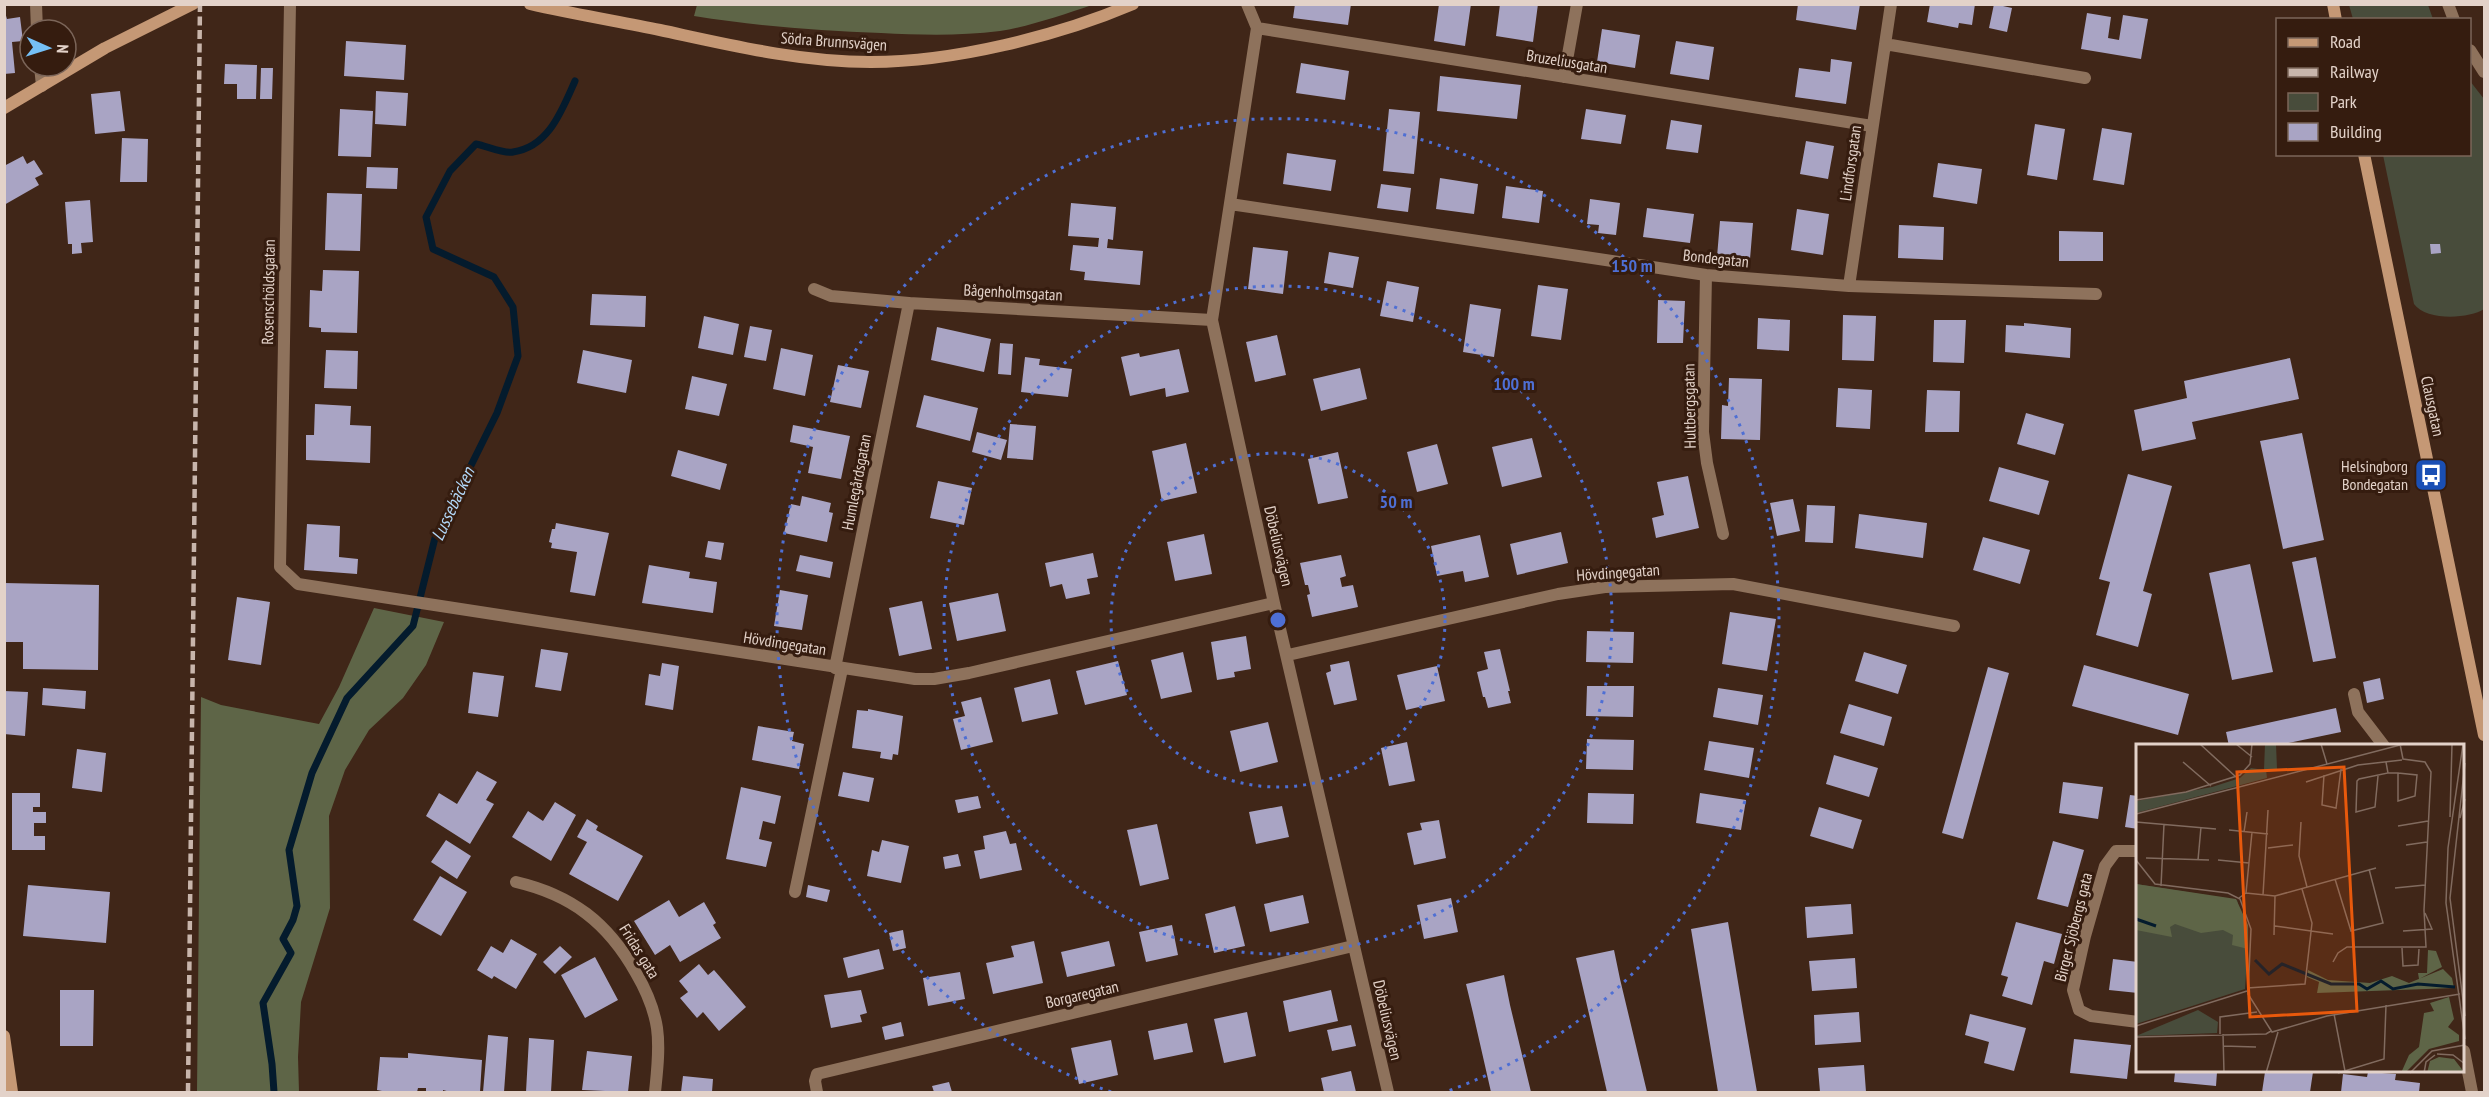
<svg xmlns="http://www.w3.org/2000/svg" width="2489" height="1097" viewBox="0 0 2489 1097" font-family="'PT Sans Narrow',sans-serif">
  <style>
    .green { fill: #484c3b }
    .forest { fill: #5e6547 }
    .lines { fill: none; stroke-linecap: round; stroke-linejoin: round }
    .stream { stroke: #041b2d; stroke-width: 7 }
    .building { fill: #a9a4c4 }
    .street { stroke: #8e725c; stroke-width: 12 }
    .secondary { stroke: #c59875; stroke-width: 12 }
    .rail { stroke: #c8b5ab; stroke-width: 4.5; stroke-dasharray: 9 4.5; stroke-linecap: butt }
    .ring { fill: none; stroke: #4e6fd4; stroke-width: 3; stroke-dasharray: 3 6 }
    .labels { text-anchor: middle; stroke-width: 6; stroke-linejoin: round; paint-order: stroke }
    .street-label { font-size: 16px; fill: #e3d2c9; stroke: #351c0f }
    .poi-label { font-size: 16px; fill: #e3d2c9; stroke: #351c0f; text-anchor: end }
    .water-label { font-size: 18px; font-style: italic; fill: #b3d9fa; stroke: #351c0f }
    .inset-river { fill: none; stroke: #041b2d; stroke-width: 3 }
    .inset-road { fill: none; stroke: #816b5f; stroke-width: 1.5 }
    .view { fill: #e8590c; fill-opacity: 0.15; stroke: #e8590c; stroke-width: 3 }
    .inset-edge { fill: none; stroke: #e3d2c9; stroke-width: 3 }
    .centre { fill: #4e6fd4; stroke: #351c0f; stroke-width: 3 }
    .ring-label { font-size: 18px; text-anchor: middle; font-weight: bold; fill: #4e6fd4; stroke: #351c0f; stroke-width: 6; stroke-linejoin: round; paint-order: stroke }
  </style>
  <rect width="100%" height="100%" fill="#402618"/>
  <path class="green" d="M2349 5H2428L2433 19H2353Z
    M2470 81 2484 99V309C2469 319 2426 321 2414 304L2383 155 2470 154Z"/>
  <path class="forest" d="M697 5V4L1092 5C1062 15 1031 26 1000 31 960 36 921 35 881 33 818 31 756 26 694 16Z
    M374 608 444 622 426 665 403 698 369 730 345 770 329 816 330 908 301 1002 298 1057 299 1092H197L201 697 221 705 319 724 339 687Z"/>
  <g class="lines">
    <path class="stream" d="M274 1092 272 1064 263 1003 291 953 283 939 293 920 297 906 289 850 312 773 347 698 413 626 435 538 497 413 518 356 513 307 494 277 433 249 426 217 450 171 476 144C487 146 503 154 513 152 549 147 562 110 575 81"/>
  </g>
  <path class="building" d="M1295 4H1351L1348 25 1293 18Z
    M1439 4H1471L1465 46 1434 41Z
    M1500 4H1538L1533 42 1496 36Z
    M1798 4H1860L1856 30 1796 20Z
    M1930 4H1975L1972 25 1959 23 1958 28 1927 22Z
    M1994 4 2012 8 2007 32 1989 28Z
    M4 9 7 19 20 17 23 41 12 42 15 73 4 74Z
    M2087 13 2111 17 2108 38 2119 40 2123 15 2148 19 2141 59 2081 49Z
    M1602 29 1640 35 1635 68 1597 62Z
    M346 41 406 45 404 80 344 76Z
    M1676 41 1714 47 1709 80 1670 74Z
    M1831 59 1852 62 1846 104 1795 97 1799 68 1830 72Z
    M1301 63 1349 71 1345 100 1296 93Z
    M225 64 257 65 256 99H237V84H224Z
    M261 68H273L272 99H260Z
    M1440 76 1521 85 1517 119 1437 111Z
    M120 91 125 131 95 134 91 94Z
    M376 91 408 93 406 126 375 124Z
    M340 109 373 111 371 157 338 156Z
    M1389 109 1420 112 1414 174 1383 171Z
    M1586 109 1626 115 1621 144 1581 139Z
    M1671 120 1702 125 1698 153 1666 149Z
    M2035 124 2065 129 2057 180 2027 175Z
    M2102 128 2132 133 2124 185 2093 180Z
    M122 138 148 139 147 182H120Z
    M1806 141 1834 146 1828 179 1800 174Z
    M1287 153 1336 160 1331 191 1283 184Z
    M23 156 27 164 34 160 43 174 35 178 39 185 4 205V166Z
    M1938 163 1982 169 1977 204 1933 197Z
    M367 167 398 168 397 189 366 188Z
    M1440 178 1478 184 1474 214 1436 209Z
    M1381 184 1411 188 1408 212 1377 208Z
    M1506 186 1543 191 1539 223 1502 218Z
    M327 193 362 194 360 251 325 250Z
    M1590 199 1620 203 1616 235 1598 233 1599 225 1587 224Z
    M90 200 93 242 81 243 82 253 72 254V244H68L65 202Z
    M1071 203 1116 207 1113 240 1108 239 1107 248 1143 251 1140 285 1084 280 1085 272 1070 270 1073 245 1098 247 1099 238 1068 236Z
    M1647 208 1694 214 1690 243 1643 237Z
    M1797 209 1829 214 1823 255 1791 250Z
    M1720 221 1753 223 1750 259 1717 257Z
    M1899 225 1944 227 1943 260 1898 258Z
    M2059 231 2103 232V261H2059Z
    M2430 244H2440L2441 253 2431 254Z
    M1253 247 1288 251 1283 294 1248 289Z
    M1329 252 1359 257 1353 288 1324 283Z
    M323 270 359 271 357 333 321 332V328L309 327 310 290 322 291Z
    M1387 281 1419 287 1413 322 1380 316Z
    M1538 285 1568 289 1561 340 1531 336Z
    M592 294 646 296 645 327 590 325Z
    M1658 300 1685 301 1683 343H1657Z
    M1470 304 1501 309 1494 357 1463 352Z
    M1843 315 1876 316 1874 361 1842 360Z
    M704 316 739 324 733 355 698 348Z
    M1758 318 1790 320 1789 351 1757 349Z
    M1934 320H1966L1964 363 1933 362Z
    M2024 323 2071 328 2070 358 2005 352 2006 325 2024 326Z
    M750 326 772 330 766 361 744 357Z
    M937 327 991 339 984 372 931 360Z
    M1277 335 1286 375 1255 382 1246 342Z
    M1000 343 1013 344 1011 375 998 374Z
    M781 348 813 355 805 396 773 389Z
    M1179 349 1189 392 1166 397 1165 388 1130 396 1121 357 1139 353 1140 357Z
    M326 350 358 351 357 389 324 388Z
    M583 350 632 360 626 393 577 383Z
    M1025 357 1040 359 1039 365 1072 369 1068 397 1021 392Z
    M2290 358 2299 399 2192 422 2196 439 2142 451 2134 410 2187 398 2184 381Z
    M838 365 869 371 861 408 830 402Z
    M1360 368 1367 399 1321 411 1313 379Z
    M692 376 727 384 719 416 685 409Z
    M1729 378 1762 379 1760 440 1721 439 1722 405 1728 406Z
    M1838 388 1872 390 1870 429 1836 427Z
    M1927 390 1960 391 1959 432H1925Z
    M924 395 978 408 970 441 916 427Z
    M315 404 351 406 350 425 371 426 370 463 306 460V435H314Z
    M2026 413 2064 424 2055 455 2017 444Z
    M1010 424 1036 426 1033 460 1007 458Z
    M793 425 850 436 841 479 808 473 813 447 790 442Z
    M977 432 1007 440 1001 460 972 452Z
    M2302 433 2324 540 2283 549 2260 441Z
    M1532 438 1542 477 1502 487 1492 447Z
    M1186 443 1197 493 1162 501 1152 451Z
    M1437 444 1448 484 1417 492 1407 452Z
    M678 450 727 464 720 490 671 476Z
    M1338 452 1348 498 1318 504 1308 459Z
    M1999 467 2049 481 2039 515 1989 501Z
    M2128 474 2172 486 2143 591 2152 594 2138 647 2096 635 2110 582 2099 579Z
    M1688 476 1699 528 1656 538 1652 518 1664 515 1657 482Z
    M938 481 972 488 964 525 930 518Z
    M802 496 831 503 829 512 833 513 827 542 784 533 791 504 800 506Z
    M1793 499 1800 531 1777 536 1770 503Z
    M1807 505 1835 506 1833 543 1805 542Z
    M1859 514 1927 523 1923 558 1855 548Z
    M556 523 609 533 595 596 570 592 577 552 551 548 552 543 549 542 552 529H555Z
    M307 524 340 526 339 557 358 559 357 574 304 570Z
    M1561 532 1568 563 1517 575 1510 544Z
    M1204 534 1212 574 1175 581 1167 542Z
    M1480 535 1489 577 1465 582 1463 571 1437 576 1431 546Z
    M1983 537 2030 550 2020 584 1973 570Z
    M708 541 724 543 721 560 705 557Z
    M1093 553 1098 577 1087 579 1090 594 1066 599 1062 584 1050 587 1045 563Z
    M800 555 833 562 830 578 796 571Z
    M1341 555 1346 576 1340 578 1342 587 1353 585 1358 607 1312 617 1307 595 1310 594 1308 585H1305L1300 563Z
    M2316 557 2336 658 2313 662 2292 562Z
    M2250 564 2273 672 2232 680 2209 573Z
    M649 565 690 572 689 578 717 582 713 613 642 603Z
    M4 583 99 585 98 670 23 669V642H4Z
    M780 590 808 595 802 630 774 626Z
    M998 593 1006 631 957 641 949 603Z
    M237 597 270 602 261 665 228 660Z
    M922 601 932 649 899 656 889 608Z
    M1730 612 1776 619 1767 671 1722 664Z
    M1587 631 1634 632 1633 663 1586 662Z
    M1246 636 1251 669 1234 672 1235 677 1217 680 1211 642Z
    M541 649 568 653 561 691 535 687Z
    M1500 649 1510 691H1508L1511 703 1488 708 1485 697H1483L1477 672 1488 669 1484 652Z
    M1183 652 1192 692 1161 699 1151 660Z
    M1864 652 1907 665 1898 694 1855 681Z
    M1118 661 1127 695 1085 705 1076 671Z
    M1349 661 1357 700 1334 705 1326 673 1331 671 1330 665Z
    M662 663 679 666 673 710 645 705 649 674 660 676Z
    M2084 665 2189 694 2178 735 2072 706Z
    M1437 666 1445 701 1406 710 1397 675Z
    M1988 667 2009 673 1963 839 1942 833Z
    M473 672 504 676 498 717 468 713Z
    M2380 678 2384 699 2367 703 2363 682Z
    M1050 679 1058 714 1022 722 1014 688Z
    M1587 686H1634L1633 717 1586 716Z
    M43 688 86 691 85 709 42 705Z
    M1718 688 1763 695 1758 725 1713 717Z
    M4 691 28 692 25 736 4 734Z
    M981 697 993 742 961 750 953 719 965 716 961 702Z
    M1849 704 1892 717 1884 746 1840 733Z
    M2336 708 2341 732 2274 746H2229L2226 732Z
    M868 709 903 716 898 755 893 754 892 760 880 758 881 752 852 748 857 710 868 711Z
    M1268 722 1278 762 1240 772 1230 731Z
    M758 726 794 732 792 741 804 744 799 769 752 760Z
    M1587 739 1634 740 1633 770 1586 769Z
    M1709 741 1754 748 1749 778 1704 770Z
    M1407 742 1415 781 1389 786 1381 748Z
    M77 749 106 753 102 792 72 788Z
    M1834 755 1878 768 1869 797 1826 784Z
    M477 771 497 782 486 800 494 804 470 844 426 816 439 793 457 804Z
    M843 772 874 778 869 802 838 796Z
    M2063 782 2103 787 2098 819 2059 813Z
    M741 787 781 796 775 824 763 821 759 839 772 842 766 867 726 859Z
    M12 793H40V807H33V812H46V823H34V836H45V850H12Z
    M1588 793 1634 794 1633 824 1587 823Z
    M1700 793 1746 800 1741 830 1696 823Z
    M2130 795 2138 796V829L2125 827Z
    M978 796 981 808 958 813 955 800Z
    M555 802 576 815 551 861 512 837 528 811 543 821Z
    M1282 806 1289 837 1256 844 1249 812Z
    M1819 807 1862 820 1853 849 1810 836Z
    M587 819 598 826 596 830 643 856 618 901 569 874 587 842 577 837Z
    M1439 820 1446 858 1414 865 1407 833 1422 830 1420 823Z
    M1157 824 1169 879 1140 886 1127 830Z
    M1006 831 1010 844 1016 843 1022 870 980 879 974 851 985 849 983 836Z
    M446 840 471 856 457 879 431 862Z
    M882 840 909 846 901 883 867 876 872 850 879 852Z
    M2053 841 2084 850 2068 907 2037 899Z
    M958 854 961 866 945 869 943 857Z
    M440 876 467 892 441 936 413 920Z
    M28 885 110 892 106 943 23 936Z
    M808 885 830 890 827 902 806 897Z
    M1303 895 1309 923 1270 932 1264 904Z
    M1451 898 1458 932 1424 939 1417 905Z
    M669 900 679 917 704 902 716 923 713 925 721 938 680 962 670 945 655 955 634 921Z
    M1851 904 1853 934 1807 938 1805 907Z
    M1235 906 1245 946 1214 953 1205 914Z
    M1728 922 1743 1012 1757 1092H1718L1701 989 1691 929Z
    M2016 922 2062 934 2054 964 2044 961 2032 1005 2002 996 2008 977 2001 975Z
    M1172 925 1178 955 1146 962 1139 932Z
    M903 930 906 948 893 951 889 933Z
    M511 939 537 954 516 989 494 976 492 979 477 970 491 946 503 953Z
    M1034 941 1043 983 993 994 986 963 1014 957 1011 946Z
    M1109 941 1115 966 1067 977 1061 952Z
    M560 946 572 957 555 974 543 962Z
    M879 949 884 969 848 978 843 958Z
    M1614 950 1620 979 1647 1092H1607L1583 988 1576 958Z
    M595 957 618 1000 585 1018 561 975Z
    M1855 958 1857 988 1812 991 1809 961Z
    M2113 959 2138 962V993L2109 990Z
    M699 964 708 975 714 970 746 1007 719 1031 703 1012 697 1018 680 998 688 992 679 981Z
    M960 972 965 999 928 1006 923 978Z
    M1504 975 1510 1005 1531 1092H1491L1473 1013 1466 984Z
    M60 990H94L93 1046H60Z
    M861 990 867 1013 860 1015 862 1022 831 1028 824 995Z
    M1331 990 1338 1021 1289 1032 1283 1001Z
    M1247 1012 1256 1056 1224 1063 1214 1019Z
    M1859 1012 1861 1042 1815 1045 1814 1015Z
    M1970 1014 2026 1028 2014 1071 1984 1063 1989 1042 1965 1035Z
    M901 1022 904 1036 885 1040 882 1027Z
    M1187 1023 1193 1052 1154 1060 1148 1031Z
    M1351 1025 1356 1046 1332 1051 1327 1030Z
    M488 1035 508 1037 504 1092H483Z
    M529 1038 554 1040 551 1092H526Z
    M2074 1039 2131 1045 2127 1079 2070 1073Z
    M1111 1040 1118 1075 1079 1084 1071 1048Z
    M587 1051 632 1056 628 1092 582 1090Z
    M408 1053 482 1060 480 1092H450L443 1090V1092H426V1088H418L417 1092H387L377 1090 380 1057 408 1058Z
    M1864 1065 1866 1092H1820L1818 1068Z
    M1351 1071 1356 1092H1324L1321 1078Z
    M2175 1072H2217L2216 1086 2174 1082Z
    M2265 1072H2313L2310 1092H2262Z
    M2368 1072 2396 1074 2395 1080 2420 1083 2419 1092H2341L2343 1074 2367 1077Z
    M683 1076 713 1079 712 1092H681Z
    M949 1082 952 1092H934L932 1086Z"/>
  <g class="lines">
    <path class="street" d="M36 4 37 30
      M290 4 280 567 298 584 915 679H934L969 673 1274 603
      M1247 4 1257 28 1212 320 1274 603 1388 1092
      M2448 4 2454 20
      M1257 28 1872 126
      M1885 44 2085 78
      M2470 50 2484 72
      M40 66 42 86
      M1564 77 1577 4
      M1230 204 1706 275 1849 286 2096 294
      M1706 275 1703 432 1707 463 1723 534
      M1849 286 1891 4
      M814 289 831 296 909 303 1212 320
      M1288 655 1558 594 1605 587 1733 584 1954 626
      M835 668 909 303
      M2354 694 2358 712 2384 746
      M2138 851H2116L2105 866 2085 936 2073 990 2079 1010 2091 1016 2138 1022
      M516 882C572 895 608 923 636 973 646 990 654 1009 657 1028 660 1049 657 1072 655 1092
      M795 892 842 669
      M2464 1051 2472 1092
      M817 1092 815 1081 817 1074 1353 946"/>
    <path class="secondary" d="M530 4C573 14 616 21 660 30 730 45 799 62 871 62 953 62 1058 36 1133 4
      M2333 4 2336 20
      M4 108 105 48 193 4
      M2364 154 2484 735
      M4 1036 12 1092"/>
    <path class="rail" d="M188 1092 200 4"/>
  </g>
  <g class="ring">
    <circle cx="1278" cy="620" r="167"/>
    <circle cx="1278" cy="620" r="334"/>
    <path d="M1111 1092A501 501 0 1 1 1445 1092"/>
  </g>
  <defs>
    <symbol id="bus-square" viewBox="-11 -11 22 22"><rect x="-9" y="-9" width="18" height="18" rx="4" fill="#1a4fb4" stroke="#351c0f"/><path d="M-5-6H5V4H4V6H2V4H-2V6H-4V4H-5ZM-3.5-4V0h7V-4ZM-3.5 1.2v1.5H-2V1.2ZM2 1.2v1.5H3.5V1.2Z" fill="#fff"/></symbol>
  </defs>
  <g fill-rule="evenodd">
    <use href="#bus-square" x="2412" y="456" width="38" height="38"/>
  </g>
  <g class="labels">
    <g class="street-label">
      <text transform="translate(834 41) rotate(4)" y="6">Södra Brunnsvägen</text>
      <text transform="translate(1567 61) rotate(9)" y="6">Bruzeliusgatan</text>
      <text transform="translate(1850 163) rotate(-82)" y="6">Lindforsgatan</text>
      <text transform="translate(1716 258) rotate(6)" y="6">Bondegatan</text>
      <text transform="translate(268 292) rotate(-89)" y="6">Rosenschöldsgatan</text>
      <text transform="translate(1013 292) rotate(3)" y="6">Bågenholmsgatan</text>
      <text transform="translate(1689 406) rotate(-91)" y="6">Hultbergsgatan</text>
      <text transform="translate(2433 406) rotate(78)" y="6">Clausgatan</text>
      <text transform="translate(856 482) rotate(-79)" y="6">Humlegårdsgatan</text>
      <text transform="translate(1279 546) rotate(77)" y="6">Döbeliusvägen</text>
      <text transform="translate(1618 572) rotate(-4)" y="6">Hövdingegatan</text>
      <text transform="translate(785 643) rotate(9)" y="6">Hövdingegatan</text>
      <text transform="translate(2073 927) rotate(-76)" y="6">Birger Sjöbergs gata</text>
      <text transform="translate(640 951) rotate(58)" y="6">Fridas gata</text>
      <text transform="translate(1082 994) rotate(-13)" y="6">Borgaregatan</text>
      <text transform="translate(1388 1020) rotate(77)" y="6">Döbeliusvägen</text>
    </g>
    <g class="poi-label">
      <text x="2408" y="472">Helsingborg<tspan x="2408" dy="18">Bondegatan</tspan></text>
    </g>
    <g class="water-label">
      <text transform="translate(453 504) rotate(-65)" y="6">Lussebäcken</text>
    </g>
  </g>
  <g transform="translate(2136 744)">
    <rect width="328" height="328" fill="#402618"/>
    <path d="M129 0H140L141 25 130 26 131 34 0 69V57L76 43 104 34 115 24 128 26ZM0 140 101 156 112 199 109 245 0 280ZM62 266 82 278 81 289 0 292Z" fill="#484c3b"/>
    <path d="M0 140 100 155 112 181V205L96 201 97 191 87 186 65 189 39 180 34 183 36 193 0 186ZM292 206 300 207 306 223 283 235 282 229H291ZM307 225 316 234 318 244 181 249 183 238 171 233 172 226 192 236 234 239 256 232 273 239ZM313 253 318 275 312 283 323 291V297L293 305 270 328 265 329 273 311 283 303 288 269 298 267 294 259ZM303 313 318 315 328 328 291 329 294 317Z" fill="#5e6547"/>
    <path class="inset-river" d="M0 175 20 182M119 216 133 230 146 220 195 240H223L231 245 245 237 257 245 282 240 319 243"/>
    <path class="inset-road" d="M64 0 100 33M100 0 116 13M185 0 191 20M327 0 312 104 310 159 329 295M47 18 75 42M329 19 314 154 329 272M252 29H262V57L279 52 281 31 262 29M188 31 186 61 200 64 205 25M242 32 239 63 220 68 221 37 223 35 252 29 250 18M170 38 222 21 266 16M0 56 50 48 104 31 114 20 116 0M0 70 268 0M314 73 316 0M324 74 329 55M0 78 80 85M165 78 163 112 171 143M262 82 292 77M93 86 132 90M108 88 111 68M270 101 291 98M132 104 157 101M10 114 73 116M0 116 19 140 92 149 104 155 115 185 112 250 136 288 191 272 324 250M62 116 65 83M82 116 113 119M199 135 215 187 247 179 233 125M25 142 28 80M259 144 289 141M110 149 116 88M127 151 132 66M103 154 110 149 139 152 240 124M139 182 175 187M175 187 197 190M267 187 296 185 289 169M138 191 139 152M266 204 267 222 282 221 283 205M197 218 202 209 211 203H290L288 166 295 28 289 18 267 15 264 0M111 244 169 240 176 179 166 145M198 270 209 327M0 282 111 247M84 290V273L121 268M87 290 88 329M0 293 130 290 135 287M87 302 120 303M301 310 317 311 329 320M130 329 142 288M202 329 248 315 250 261M274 329 296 307 329 301M288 329 290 318 299 311"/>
    <path class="view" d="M208 23 221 267 114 273 101 28Z"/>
    <rect width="328" height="328" class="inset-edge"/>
  </g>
  <circle cx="1278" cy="620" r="9" class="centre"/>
  <g class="ring-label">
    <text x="1632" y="272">150 m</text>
    <text x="1514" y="390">100 m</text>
    <text x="1396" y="508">50 m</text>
  </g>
  <rect width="2489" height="1097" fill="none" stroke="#e3d2c9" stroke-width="12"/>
  <rect x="2276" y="18" width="195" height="138" fill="#351c0f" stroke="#7b6559" stroke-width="1.5"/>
  <rect x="2288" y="38" width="30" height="9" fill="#c59875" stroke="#7b6559" stroke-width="1.5"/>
  <text x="2330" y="48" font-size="18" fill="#e3d2c9">Road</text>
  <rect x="2288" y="68" width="30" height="9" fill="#c8b5ab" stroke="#7b6559" stroke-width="1.5"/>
  <text x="2330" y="78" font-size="18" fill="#e3d2c9">Railway</text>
  <rect x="2288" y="93" width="30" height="18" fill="#484c3b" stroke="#7b6559" stroke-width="1.5"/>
  <text x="2330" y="108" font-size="18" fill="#e3d2c9">Park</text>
  <rect x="2288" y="123" width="30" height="18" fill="#a9a4c4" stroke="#7b6559" stroke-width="1.5"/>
  <text x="2330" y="138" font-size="18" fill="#e3d2c9">Building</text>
  <g transform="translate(48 48) rotate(93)"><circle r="28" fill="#351c0f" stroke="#7b6559" stroke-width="1.5"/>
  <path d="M0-4.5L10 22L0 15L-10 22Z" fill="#75c0f6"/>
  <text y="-9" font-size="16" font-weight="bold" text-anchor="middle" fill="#e3d2c9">N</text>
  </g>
</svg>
